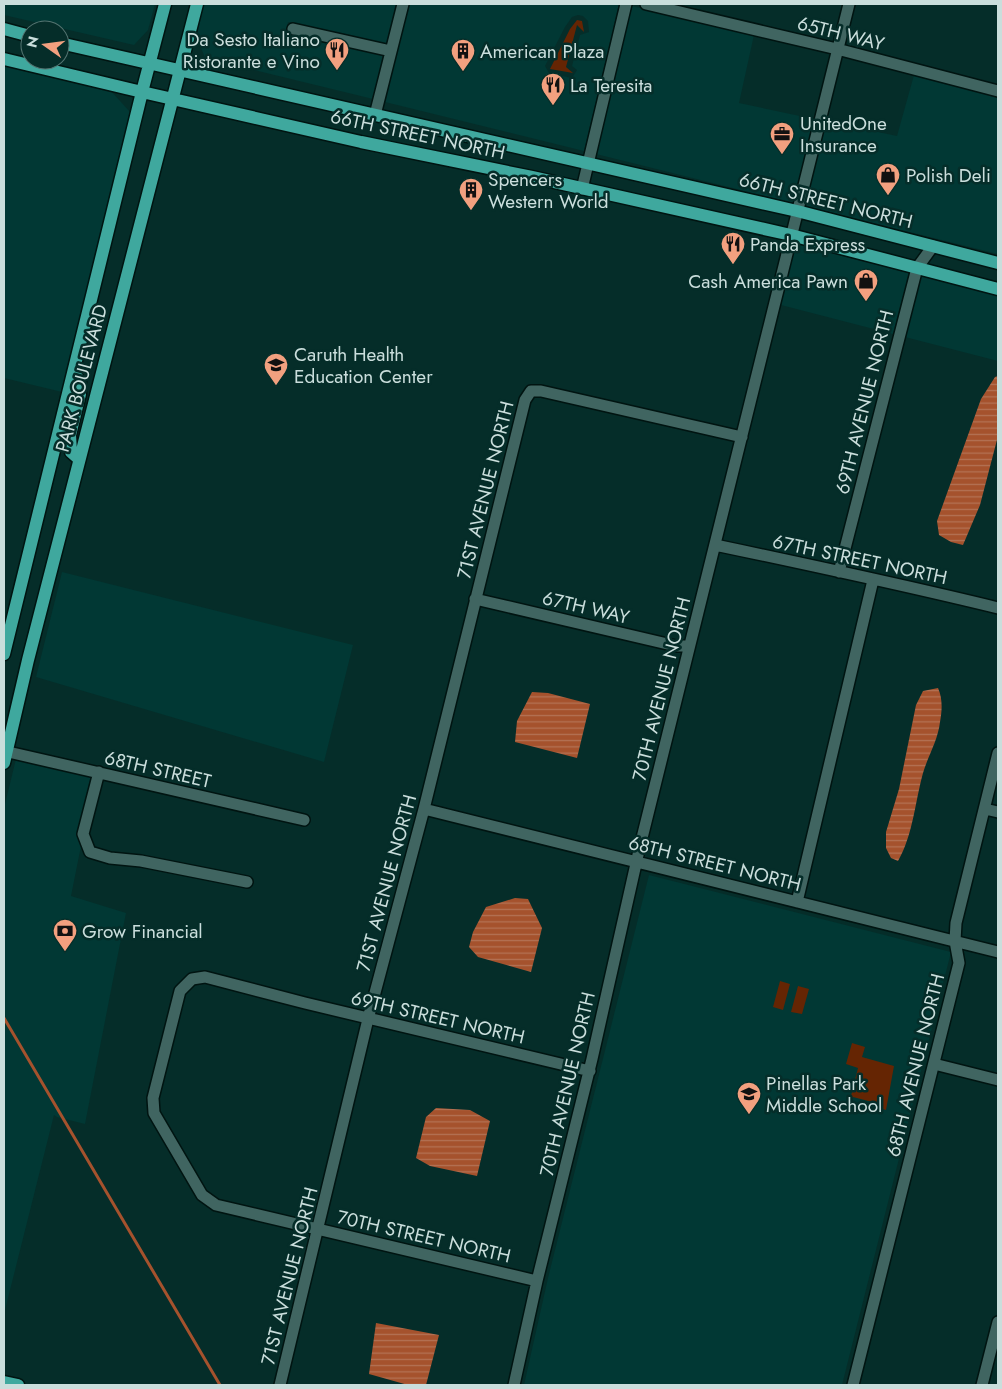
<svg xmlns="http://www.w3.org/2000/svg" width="1002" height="1389" viewBox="0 0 1002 1389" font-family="Jost,sans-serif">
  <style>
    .built { fill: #013834; fill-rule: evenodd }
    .grass { fill: #652503 }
    .water { fill: url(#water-rules) }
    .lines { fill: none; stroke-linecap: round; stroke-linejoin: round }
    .stream { stroke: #a5522d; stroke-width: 3 }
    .minor-casing { stroke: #001411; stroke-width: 14 }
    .major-casing { stroke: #001411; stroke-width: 15 }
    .minor { stroke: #406561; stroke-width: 11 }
    .major { stroke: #3fa89e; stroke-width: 12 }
    .labels { text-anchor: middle; stroke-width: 5; stroke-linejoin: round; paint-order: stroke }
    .street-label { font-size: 19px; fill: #cadedc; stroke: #052d29 }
    .poi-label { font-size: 19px; fill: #cadedc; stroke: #052d29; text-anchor: start }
  </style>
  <defs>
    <pattern id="water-rules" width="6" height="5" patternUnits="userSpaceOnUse" patternTransform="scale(1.25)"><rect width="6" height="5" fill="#a5522d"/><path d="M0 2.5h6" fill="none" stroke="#b47355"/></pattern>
  </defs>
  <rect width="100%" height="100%" fill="#052d29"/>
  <path class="built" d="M4 4H155L148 30 134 45 4 15Z
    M204 4H396L386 45 288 22 286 33 383 55 373 99 205 58 196 35Z
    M409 4H619L584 151 385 102ZM578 15 583 16 588 21 589 32 580 35 572 66 577 70 572 78 549 73 545 66 565 27 572 17Z
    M632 6 754 35 739 103 814 119 793 203 596 154Z
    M4 65 111 91 130 112 68 368 65 370 67 372 62 392 4 378Z
    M914 75 998 96V254L805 206 826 121 897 136Z
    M796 244 909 273 893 334 781 305Z
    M921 276 998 295V361L905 337Z
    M62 572 353 645 324 762 36 677Z
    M16 759 91 776 77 833 81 846 71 896 126 913 85 1124 57 1117 54 1115 4 1314V808Z
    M649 875 951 952 842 1385H524L548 1278Z"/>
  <path class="grass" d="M577 20 582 21 584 32 577 25 566 67 573 73 550 69 570 29Z
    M780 981 790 984 783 1010 773 1007Z
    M798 986 809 989 802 1014 791 1012Z
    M852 1043 865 1047 862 1057 894 1066 886 1110 875 1107 876 1103 853 1097 851 1100H850L858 1068 846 1064Z"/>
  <path class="water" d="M998 376V436L980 505 963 545 951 542 939 535 937 521 981 399 995 377Z
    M938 688C943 699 942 711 940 722 938 740 928 756 923 773 915 802 913 835 898 861L891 858 886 848V832L899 789 916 705 923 691Z
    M532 692 548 693 590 704 577 758 515 742 517 721Z
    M515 898 528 899 542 928 531 972 478 957 469 947 473 932 486 907Z
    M436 1108 470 1110 490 1121 477 1176 430 1166 416 1158 426 1117Z
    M376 1323 439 1335 426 1385H408L369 1374Z"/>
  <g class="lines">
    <path class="stream" d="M4 1018 220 1385"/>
    <defs>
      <path id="minor" d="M646 4 837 49 998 91
        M293 29 391 51
        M375 115 403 4
        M582 189 626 4
        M715 545C810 565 904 585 998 608
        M839 572 917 268 933 246
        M475 599 676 646H689
        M4 751 304 820
        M99 772 83 834 90 852 110 858 141 861 247 882
        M424 809 998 952
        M985 809 998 812
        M797 902 873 580
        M934 1064 998 1080
        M537 1281 216 1205 202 1195 154 1113 153 1098 180 991 192 979 205 977 305 1003 590 1071
        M280 1385 368 1019 424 809 525 400 531 391H541L742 437
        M514 1385 537 1281 592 1059 640 846 849 4
        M853 1385 959 963 955 941 956 923 998 753
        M982 1385 998 1322"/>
      <path id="major" d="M4 29 30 36
        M60 43 797 211 998 263
        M4 59 142 92 361 142 532 177 791 235 998 289
        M74 372 80 382V394L70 435 71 452 79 459
        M4 654 142 92 165 4
        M4 763 28 660 197 4
        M4 1382 18 1385"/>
    </defs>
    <use href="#minor" class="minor-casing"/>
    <use href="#major" class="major-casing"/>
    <use href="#minor" class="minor"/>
    <use href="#major" class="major"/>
  </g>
  <defs>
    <symbol id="restaurant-pin" viewBox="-11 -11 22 30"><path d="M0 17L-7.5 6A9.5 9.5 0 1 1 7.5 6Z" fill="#f2a07f" stroke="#052d29"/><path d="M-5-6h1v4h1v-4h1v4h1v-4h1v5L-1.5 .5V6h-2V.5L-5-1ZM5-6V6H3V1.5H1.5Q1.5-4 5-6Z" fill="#111"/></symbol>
    <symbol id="building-pin" viewBox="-11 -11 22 30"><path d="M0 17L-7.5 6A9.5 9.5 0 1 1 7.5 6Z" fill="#f2a07f" stroke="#052d29"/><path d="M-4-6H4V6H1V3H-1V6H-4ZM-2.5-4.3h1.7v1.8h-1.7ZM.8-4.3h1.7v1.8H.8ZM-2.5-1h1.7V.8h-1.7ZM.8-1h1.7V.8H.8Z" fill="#111"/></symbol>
    <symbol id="office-pin" viewBox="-11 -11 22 30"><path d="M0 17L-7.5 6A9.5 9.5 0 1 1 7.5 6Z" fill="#f2a07f" stroke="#052d29"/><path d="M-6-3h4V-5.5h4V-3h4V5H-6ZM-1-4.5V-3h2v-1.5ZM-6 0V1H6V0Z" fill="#111"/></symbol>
    <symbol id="shop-pin" viewBox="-11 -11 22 30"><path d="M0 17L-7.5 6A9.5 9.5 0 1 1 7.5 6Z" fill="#f2a07f" stroke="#052d29"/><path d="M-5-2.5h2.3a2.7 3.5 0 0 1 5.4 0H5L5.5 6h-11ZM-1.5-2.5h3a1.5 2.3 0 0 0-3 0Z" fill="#111"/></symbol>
    <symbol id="university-pin" viewBox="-11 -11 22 30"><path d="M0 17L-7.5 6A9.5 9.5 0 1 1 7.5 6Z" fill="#f2a07f" stroke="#052d29"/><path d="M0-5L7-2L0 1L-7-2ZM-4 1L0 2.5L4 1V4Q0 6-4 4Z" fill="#111"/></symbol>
    <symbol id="bank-pin" viewBox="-11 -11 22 30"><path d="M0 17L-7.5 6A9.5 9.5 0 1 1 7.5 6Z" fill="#f2a07f" stroke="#052d29"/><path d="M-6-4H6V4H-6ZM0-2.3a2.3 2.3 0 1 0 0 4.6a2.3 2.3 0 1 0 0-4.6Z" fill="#111"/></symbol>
    <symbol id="school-pin" viewBox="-11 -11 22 30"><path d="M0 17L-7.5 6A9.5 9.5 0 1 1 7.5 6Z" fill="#f2a07f" stroke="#052d29"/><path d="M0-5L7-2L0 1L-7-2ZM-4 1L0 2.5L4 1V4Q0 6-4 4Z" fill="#111"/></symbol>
  </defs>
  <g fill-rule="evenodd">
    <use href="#restaurant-pin" x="323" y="36" width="28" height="38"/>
    <use href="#building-pin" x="449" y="37" width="28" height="38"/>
    <use href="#restaurant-pin" x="539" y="71" width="28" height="38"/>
    <use href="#office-pin" x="768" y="120" width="28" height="38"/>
    <use href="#shop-pin" x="874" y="161" width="28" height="38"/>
    <use href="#building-pin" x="457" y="176" width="28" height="38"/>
    <use href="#restaurant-pin" x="719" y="230" width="28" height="38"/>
    <use href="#shop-pin" x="852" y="267" width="28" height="38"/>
    <use href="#university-pin" x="262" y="351" width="28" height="38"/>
    <use href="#bank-pin" x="51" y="917" width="28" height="38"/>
    <use href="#school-pin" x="735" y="1080" width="28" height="38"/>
  </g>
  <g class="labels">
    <g class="street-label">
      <text transform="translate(841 33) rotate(14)" y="7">65TH WAY</text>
      <text transform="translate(418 134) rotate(12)" y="7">66TH STREET NORTH</text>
      <text transform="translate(826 200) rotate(14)" y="7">66TH STREET NORTH</text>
      <text transform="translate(81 378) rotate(-75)" y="7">PARK BOULEVARD</text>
      <text transform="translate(864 402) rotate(-76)" y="7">69TH AVENUE NORTH</text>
      <text transform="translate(485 490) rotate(-76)" y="7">71ST AVENUE NORTH</text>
      <text transform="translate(860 559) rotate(12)" y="7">67TH STREET NORTH</text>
      <text transform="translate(586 607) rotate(13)" y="7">67TH WAY</text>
      <text transform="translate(661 689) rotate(-76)" y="7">70TH AVENUE NORTH</text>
      <text transform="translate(158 769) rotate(13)" y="7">68TH STREET</text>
      <text transform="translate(715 863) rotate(14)" y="7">68TH STREET NORTH</text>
      <text transform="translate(386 883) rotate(-75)" y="7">71ST AVENUE NORTH</text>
      <text transform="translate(438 1017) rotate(13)" y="7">69TH STREET NORTH</text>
      <text transform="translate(915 1065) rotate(-76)" y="7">68TH AVENUE NORTH</text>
      <text transform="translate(567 1084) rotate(-77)" y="7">70TH AVENUE NORTH</text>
      <text transform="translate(424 1236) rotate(13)" y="7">70TH STREET NORTH</text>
      <text transform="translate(289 1276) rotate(-76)" y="7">71ST AVENUE NORTH</text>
    </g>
    <g class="poi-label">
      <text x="320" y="46" text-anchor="end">Da Sesto Italiano<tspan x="320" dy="22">Ristorante e Vino</tspan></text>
      <text x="480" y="58">American Plaza</text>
      <text x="570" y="92">La Teresita</text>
      <text x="800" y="130">UnitedOne<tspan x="800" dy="22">Insurance</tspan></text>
      <text x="906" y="182">Polish Deli</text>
      <text x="488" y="186">Spencers<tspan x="488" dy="22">Western World</tspan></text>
      <text x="750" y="251">Panda Express</text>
      <text x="848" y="288" text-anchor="end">Cash America Pawn</text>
      <text x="294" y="361">Caruth Health<tspan x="294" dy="22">Education Center</tspan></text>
      <text x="82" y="938">Grow Financial</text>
      <text x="766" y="1090">Pinellas Park<tspan x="766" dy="22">Middle School</tspan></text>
    </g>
  </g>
  <rect width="1002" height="1389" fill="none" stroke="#cadedc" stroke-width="10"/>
  <g transform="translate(45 45) rotate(284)"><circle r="24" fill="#052d29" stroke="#547471"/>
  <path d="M0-4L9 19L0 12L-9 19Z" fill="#f2a07f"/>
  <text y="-8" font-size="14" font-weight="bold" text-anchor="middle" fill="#cadedc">N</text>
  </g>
</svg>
